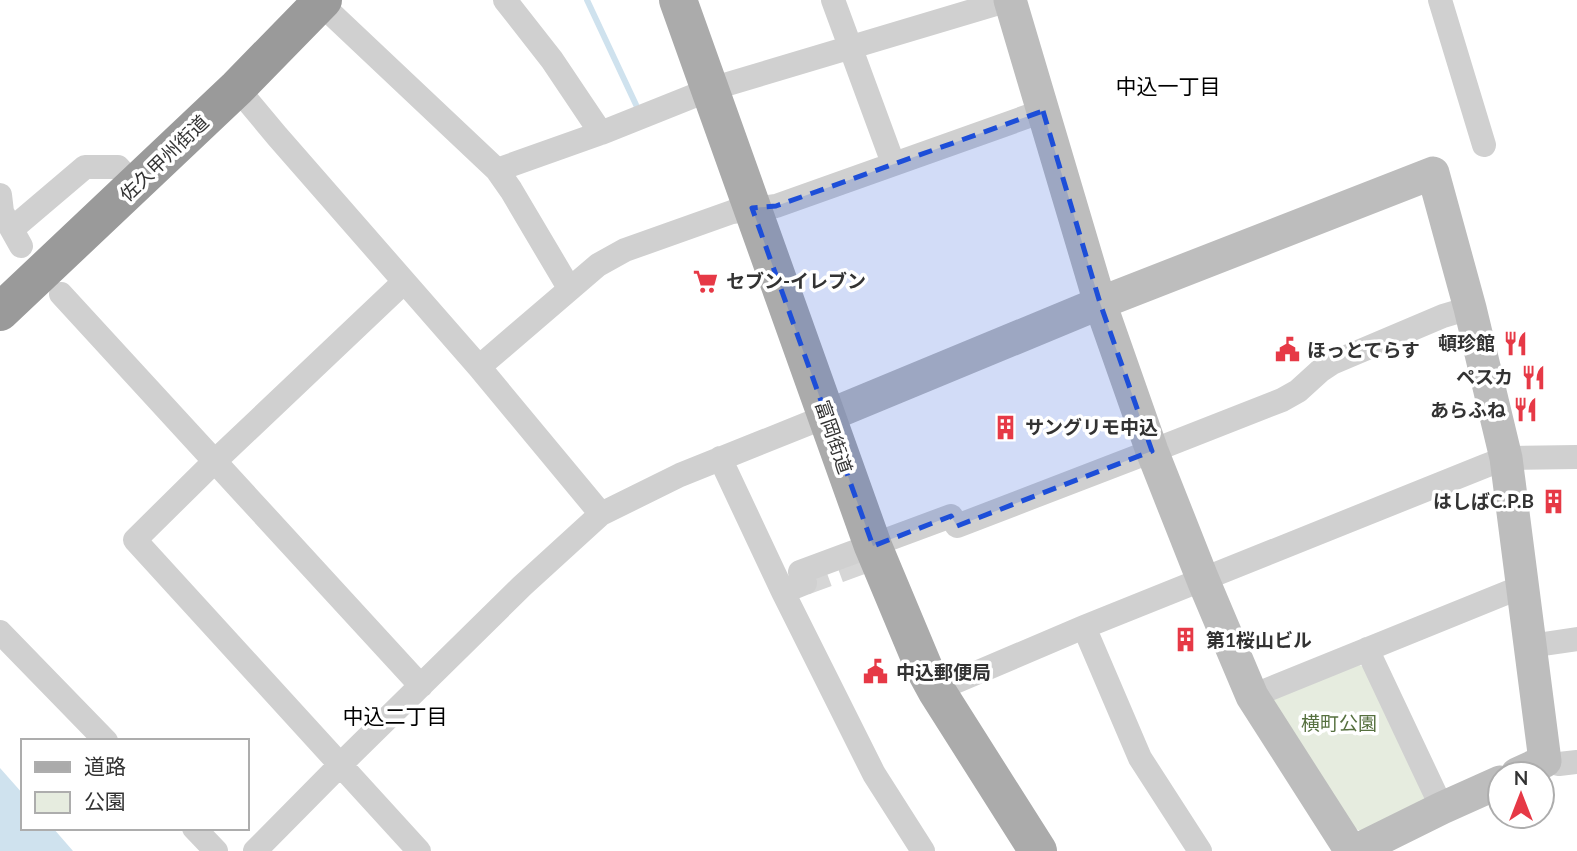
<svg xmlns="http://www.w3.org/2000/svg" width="1577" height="851" viewBox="0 0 1577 851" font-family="Lato,'Noto Sans JP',sans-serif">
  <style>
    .green { fill: #e6ecdf }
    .water { fill: #cfe2ee }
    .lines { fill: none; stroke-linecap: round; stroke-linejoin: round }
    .stream { stroke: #cfe2ee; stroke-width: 6 }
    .street-tunnel { stroke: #d6d6d6; stroke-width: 24; stroke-dasharray: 24 12; stroke-linecap: butt }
    .street { stroke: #d0d0d0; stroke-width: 24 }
    .secondary { stroke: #bdbdbd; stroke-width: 33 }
    .primary { stroke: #ababab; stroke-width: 38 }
    .highway { stroke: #9a9a9a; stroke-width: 38 }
    .marked { fill: #1d4ed8; fill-opacity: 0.2; stroke: #1d4ed8; stroke-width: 5; stroke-dasharray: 14 9; stroke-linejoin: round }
    .labels { text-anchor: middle; stroke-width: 7; stroke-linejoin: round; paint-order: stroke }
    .street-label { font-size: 19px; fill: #333; stroke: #fff }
    .poi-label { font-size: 19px; font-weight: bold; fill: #333; stroke: #fff; text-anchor: start }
    .park-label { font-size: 19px; fill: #56703f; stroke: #fff }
    .neighbourhood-label { font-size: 21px; fill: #000; stroke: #fff }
  </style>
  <rect width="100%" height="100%" fill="#fff"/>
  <path class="green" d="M1356 663 1367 669 1428 803 1366 833 1348 826 1269 703 1277 696Z"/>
  <path class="water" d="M0 768 23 794V828H53L73 851H0Z"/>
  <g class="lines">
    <path class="stream" d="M587 0 638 109"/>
    <path class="street-tunnel" d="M805 583 868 560"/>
    <path class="street" d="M505 0 552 60 601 133
      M833 0 893 163
      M1440 0 1484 145
      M320 3 497 170 511 190 569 288
      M237 88 277 136 479 367 601 514
      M497 170 601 133 711 89 1009 0
      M0 195 2 212 21 246
      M12 229 85 167H118L135 186
      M404 282 214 462 135 540 419 851
      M61 294 421 686
      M479 367 598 265 625 250 732 212 776 206 1043 111
      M720 458 783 592 874 774 923 851
      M783 592 805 583 800 572 951 516 957 526 1152 451 1282 400 1298 391 1320 371 1332 363 1443 316 1470 308
      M1084 627 1140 758 1200 851
      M0 632 106 741
      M1530 646 1577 639
      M1367 649 1442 808
      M936 690 1084 627 1485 466 1506 458 1577 457
      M1252 696 1521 587
      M1545 761 1559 764 1577 762
      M194 828 216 851
      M255 851 341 764 522 586 601 514 680 475 827 416"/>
    <path class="secondary" d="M1010 0 1100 303 1152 451 1203 580 1252 696 1351 851
      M827 416 1100 303 1433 173 1470 308 1506 458 1545 761 1517 774
      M1355 851 1442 808 1500 782"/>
    <path class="primary" d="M678 0 873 546 924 668 936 690 1038 851"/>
    <path class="highway" d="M0 312 237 88 323 0"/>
  </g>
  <path class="marked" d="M1043 111 1100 303 1152 451 957 526 951 516 873 546 752 208 776 206Z"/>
  <defs>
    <symbol id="supermarket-bare" viewBox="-9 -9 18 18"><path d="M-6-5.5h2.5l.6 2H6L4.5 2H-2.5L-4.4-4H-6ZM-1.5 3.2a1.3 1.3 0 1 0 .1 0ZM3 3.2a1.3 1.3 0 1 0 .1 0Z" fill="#e63946" stroke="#fff" stroke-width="2.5" paint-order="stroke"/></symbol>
    <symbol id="restaurant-bare" viewBox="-9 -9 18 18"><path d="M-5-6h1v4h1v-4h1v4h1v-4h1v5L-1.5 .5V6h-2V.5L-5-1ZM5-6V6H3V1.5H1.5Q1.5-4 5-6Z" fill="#e63946" stroke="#fff" stroke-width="2.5" paint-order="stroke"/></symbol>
    <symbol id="civic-bare" viewBox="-9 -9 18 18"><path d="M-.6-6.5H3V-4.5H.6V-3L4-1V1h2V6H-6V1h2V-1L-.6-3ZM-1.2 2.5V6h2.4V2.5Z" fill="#e63946" stroke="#fff" stroke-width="2.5" paint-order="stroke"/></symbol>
    <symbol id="building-bare" viewBox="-9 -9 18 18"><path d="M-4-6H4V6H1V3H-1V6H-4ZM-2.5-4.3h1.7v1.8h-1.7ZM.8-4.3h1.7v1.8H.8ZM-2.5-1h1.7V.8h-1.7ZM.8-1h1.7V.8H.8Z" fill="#e63946" stroke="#fff" stroke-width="2.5" paint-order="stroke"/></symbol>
  </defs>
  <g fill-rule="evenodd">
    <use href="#supermarket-bare" x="688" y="264" width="35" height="35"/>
    <use href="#restaurant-bare" x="1498" y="326" width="35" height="35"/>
    <use href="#civic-bare" x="1270" y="332" width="35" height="35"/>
    <use href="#restaurant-bare" x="1516" y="360" width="35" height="35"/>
    <use href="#restaurant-bare" x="1508" y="392" width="35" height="35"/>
    <use href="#building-bare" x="988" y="410" width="35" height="35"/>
    <use href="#building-bare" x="1536" y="484" width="35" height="35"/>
    <use href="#building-bare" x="1168" y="622" width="35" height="35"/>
    <use href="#civic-bare" x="858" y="654" width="35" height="35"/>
  </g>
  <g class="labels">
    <g class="street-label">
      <text transform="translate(164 158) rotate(-44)" y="7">佐久甲州街道</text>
      <text transform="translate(834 437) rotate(71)" y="7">富岡街道</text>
    </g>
    <g class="poi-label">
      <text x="726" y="288">セブン-イレブン</text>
      <text x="1495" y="350" text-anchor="end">頓珍館</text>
      <text x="1307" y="357">ほっとてらす</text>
      <text x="1513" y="384" text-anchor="end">ペスカ</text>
      <text x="1506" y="417" text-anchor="end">あらふね</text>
      <text x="1025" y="434">サングリモ中込</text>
      <text x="1534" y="508" text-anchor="end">はしばC.P.B</text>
      <text x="1206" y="647">第1桜山ビル</text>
      <text x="896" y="679">中込郵便局</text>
    </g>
    <g class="park-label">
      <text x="1339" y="730">横町公園</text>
    </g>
    <g class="neighbourhood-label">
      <text x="1168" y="94">中込一丁目</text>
      <text x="395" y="724">中込二丁目</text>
    </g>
  </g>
  <rect x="21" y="739" width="228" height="91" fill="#ffffff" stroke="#adadad" stroke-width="2"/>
  <rect x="35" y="762" width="35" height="10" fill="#ababab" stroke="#adadad" stroke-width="2"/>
  <text x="84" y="774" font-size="21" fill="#333333">道路</text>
  <rect x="35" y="792" width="35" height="21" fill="#e6ecdf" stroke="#adadad" stroke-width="2"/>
  <text x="84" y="809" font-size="21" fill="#333333">公園</text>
  <g transform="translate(1521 795)"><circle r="33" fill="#ffffff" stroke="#adadad" stroke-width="2"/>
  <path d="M0-5L12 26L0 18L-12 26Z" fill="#e63946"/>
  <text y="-10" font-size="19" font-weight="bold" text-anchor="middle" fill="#333333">N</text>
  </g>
</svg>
